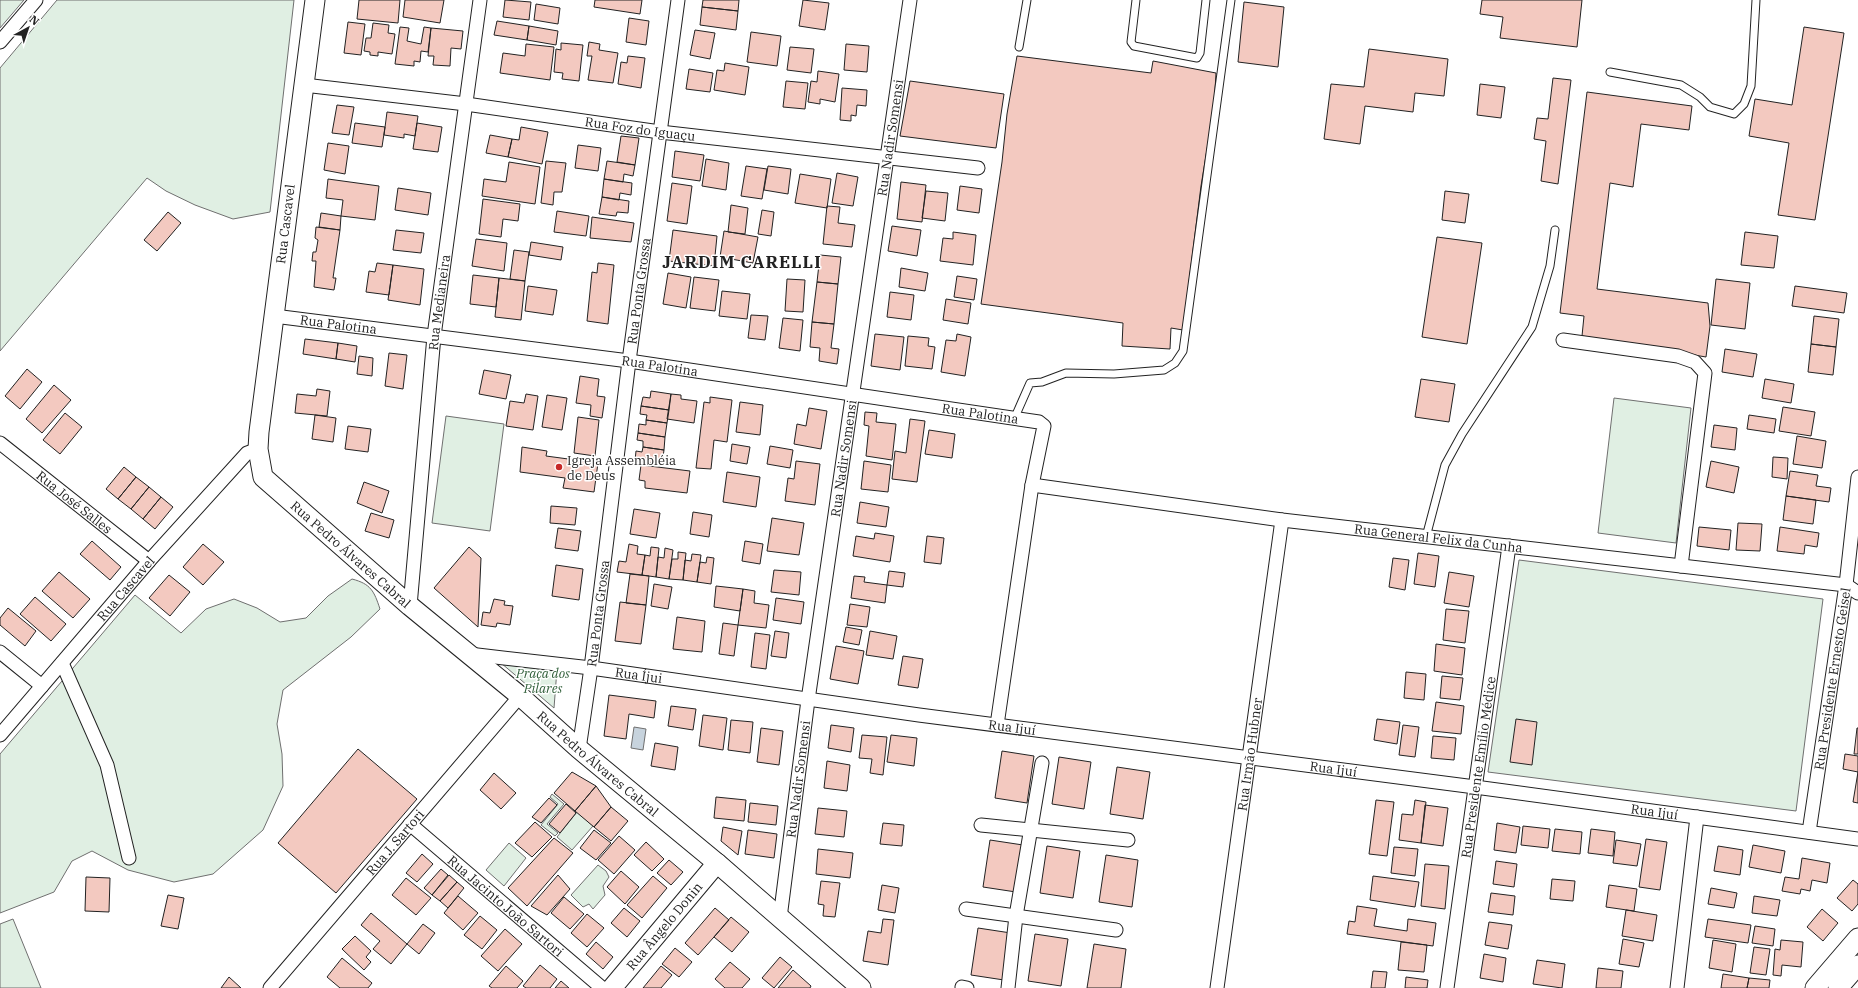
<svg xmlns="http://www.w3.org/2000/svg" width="1858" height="988" viewBox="0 0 1858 988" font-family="'IBM Plex Serif',serif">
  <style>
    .green { fill: #e0efe3; stroke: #6f6f6f }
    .water { fill: #c7d3dd; stroke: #6f6f6f }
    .building { fill: #f3c9c0; stroke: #222 }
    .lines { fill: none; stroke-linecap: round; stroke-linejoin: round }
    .lane-casing { stroke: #222; stroke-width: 9 }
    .street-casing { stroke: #222; stroke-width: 15 }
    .secondary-casing { stroke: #222; stroke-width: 21 }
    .lane { stroke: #fff; stroke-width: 7 }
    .street { stroke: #fff; stroke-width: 13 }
    .secondary { stroke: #fff; stroke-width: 19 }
    .poi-dot { fill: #c62828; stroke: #fff; stroke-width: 1.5 }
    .labels { text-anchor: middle; stroke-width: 3; stroke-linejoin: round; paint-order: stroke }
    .street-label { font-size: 13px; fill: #222; stroke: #fff }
    .poi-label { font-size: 13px; fill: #222; stroke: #fff; text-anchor: start }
    .park-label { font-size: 13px; font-style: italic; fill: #2f5e38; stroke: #fff }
    .district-label { font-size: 17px; font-weight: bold; letter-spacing: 1px; fill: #222; stroke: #fff }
  </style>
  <rect width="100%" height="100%" fill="#fff"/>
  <path class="green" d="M0 0H24L0 28Z
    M57 0H294L270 212 233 219 195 205 166 191 147 178 0 351V68Z
    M1614 398 1691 408 1676 543 1598 533Z
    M446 416 504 424 490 531 432 523Z
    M1519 560 1823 599 1796 811 1488 772Z
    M352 579C371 584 374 591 380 609L351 637 283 690 277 724 282 754 283 786 263 830 213 874 174 882 128 870 92 851 72 861 54 892 0 913V754L135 595 181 633 206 609 234 599 257 608 280 622 306 618 328 596Z
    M501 663 557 669 554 708Z
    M552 794 564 804 547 824 558 833 555 836 541 825 558 804 550 797Z
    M577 812 593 826 572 850 557 837Z
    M509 843 526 858 504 886 486 870Z
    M598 865 606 871 609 877 603 886 605 895 593 909 589 904 583 907 571 895Z
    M13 919 41 988H0V924Z"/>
  <path class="water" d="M634 727 646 729 643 750 631 748Z"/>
  <path class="building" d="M359 0H400L398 23 357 19Z
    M405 0H444L440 23 403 17Z
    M505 0 531 2 529 20 503 17Z
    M595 0H642L640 14 594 7Z
    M703 0H739L738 11 702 7Z
    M803 0 829 3 825 30 799 26Z
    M1482 0H1582L1577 47 1500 38 1503 17 1480 14Z
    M1244 2 1284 7 1278 67 1238 62Z
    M536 4 560 8 558 24 534 20Z
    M702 7 738 11 736 30 700 25Z
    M629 18 649 21 646 45 626 42Z
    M497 21 529 26 527 40 494 35Z
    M348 22 365 24 361 55 344 53Z
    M373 23 389 25 388 33 395 34 392 54 378 52V56L370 55V52L364 51 366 38H371Z
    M529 26 558 31 556 45 527 40Z
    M400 27 409 28 407 41 421 44 424 27 431 28 428 52 421 51 420 62 414 61V66L395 64Z
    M1804 27 1844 33 1815 220 1778 215 1789 143 1749 136 1755 99 1792 105Z
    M431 28 463 31 461 49 451 48 450 66 433 65 434 56H428Z
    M695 30 715 33 710 59 690 55Z
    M751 32 781 36 777 66 747 62Z
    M589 42 600 44 599 50 618 53 613 83 588 80 592 56H587Z
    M561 43 583 45 579 81 562 79 563 73 554 72 556 49 561 50Z
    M526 44 554 47 550 80 500 73 503 53 525 56Z
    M846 44 869 46 867 72 844 70Z
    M790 47 814 49 811 73 787 70Z
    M1369 49 1448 59 1444 96 1415 93 1413 112 1365 106 1360 144 1324 139 1331 84 1364 87Z
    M628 56 645 58 641 88 618 84 621 62 627 63Z
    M1017 56 1151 73 1153 61 1216 73 1214 107 1201 186 1183 330 1171 328 1170 349 1122 346 1123 323 981 304 1002 162 1007 114Z
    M725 63 749 67 745 95 714 90 717 70 724 71Z
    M689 69 713 73 710 92 686 89Z
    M818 71 839 74 835 102 820 99V104L808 102 811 81 817 82Z
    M1553 78 1571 80 1558 184 1541 181 1546 141 1534 139 1537 118 1548 119Z
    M786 81 808 83 805 109 783 107Z
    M910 81 1004 94 996 148 900 136Z
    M1480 84 1505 87 1501 118 1477 115Z
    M842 88 867 90 866 106 857 105 856 116 851 115V121L840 120Z
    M1587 92 1692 106 1689 130 1641 124 1633 187 1610 183 1597 289 1708 303 1710 326 1706 357 1582 336 1584 316 1560 313Z
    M337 105 354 107 349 135 332 133Z
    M387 112 418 116 415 136 404 134V138L384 135Z
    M355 123 385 127 382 147 352 143Z
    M417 123 442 127 438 152 413 149Z
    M521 127 548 132 542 164 508 157 512 139 519 140Z
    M490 135 512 139 508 157 486 153Z
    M621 136 639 138 635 165 617 162Z
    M328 143 349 146 345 174 324 170Z
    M578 145 601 148 598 171 575 168Z
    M675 151 704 155 700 181 672 177Z
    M706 159 729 163 726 190 702 186Z
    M546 161 566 163 562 192H554L553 205 541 203Z
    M607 161 635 165 633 176 624 174 623 182 604 179Z
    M509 162 540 167 535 204 482 196 484 179 506 182Z
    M746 166 767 169 762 199 741 196Z
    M768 166 791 169 788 194 764 190Z
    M837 173 858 177 853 206 832 203Z
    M800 174 831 179 827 208 795 203Z
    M328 179 379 186 375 220 341 216 343 200 326 198Z
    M604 179 632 183 631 195 620 193 619 200 602 197Z
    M901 182 926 185 922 222 897 219Z
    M672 183 692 186 687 224 667 221Z
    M960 186 982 189 979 213 957 210Z
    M398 188 431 193 428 215 395 210Z
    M926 191 948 193 945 221 922 218Z
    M1445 191 1469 194 1465 223 1442 220Z
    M602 197 629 201 628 213 617 212 616 216 599 214Z
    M483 199 520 204 518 221 503 219 501 237 479 234Z
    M731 205 748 208 745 234 728 232Z
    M827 206 840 207 838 223 855 225 852 247 823 244Z
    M762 210 774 212 771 236 758 234Z
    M557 211 589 216 586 236 554 232Z
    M168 212 181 223 157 251 144 240Z
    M321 213 341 216 340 230 319 227Z
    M592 217 634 223 631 242 590 238Z
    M892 226 921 230 917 256 888 251Z
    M316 227 340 230 333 278H336L334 290 314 287 316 261H312L313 252H316L318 240 315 238Z
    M396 230 424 233 421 253 393 250Z
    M673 230 717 236 714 266 669 261Z
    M724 231 758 237 753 263 720 257Z
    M953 232 976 235 973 265 940 261 943 238 953 239Z
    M1745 232 1778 236 1774 268 1741 265Z
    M1437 237 1482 243 1467 344 1422 337Z
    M476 239 507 243 504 271 472 266Z
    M531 242 563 247 561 260 529 255Z
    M514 250 529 252 525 281 510 279Z
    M820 255 841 257 838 284 817 282Z
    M377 263 393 265 389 295 366 292 369 271 375 272Z
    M598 263 614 265 608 324 587 321 592 272 597 273Z
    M393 265 424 269 420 305 388 300Z
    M901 268 928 273 925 291 899 287Z
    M668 273 691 277 686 308 663 304Z
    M473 275 499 278 496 307 470 304Z
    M957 276 977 279 974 300 954 297Z
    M694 277 719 280 715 311 690 308Z
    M499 278 525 281 521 320 495 317Z
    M787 279 805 280 803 312 785 311Z
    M1716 279 1750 283 1745 329 1711 325Z
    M817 282 838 284 834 324 812 322Z
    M528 286 557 290 553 315 525 311Z
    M1795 286 1847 293 1844 313 1792 306Z
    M722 291 750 294 747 319 719 316Z
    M890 292 914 295 911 320 887 317Z
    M946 299 971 303 968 324 943 320Z
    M751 315 768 316 765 340 748 338Z
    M1814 316 1839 319 1836 347 1811 344Z
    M783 318 803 320 800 351 779 348Z
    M812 322 834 324 831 348 839 349 837 364 819 361 820 348 810 347Z
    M875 334 904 337 900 370 871 366Z
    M957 334 971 337 965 376 941 372 946 340 956 341Z
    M908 336 929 338 928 346 935 347 932 369 905 366Z
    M305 339 338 343 336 359 303 354Z
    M338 343 357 346 355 362 336 359Z
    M1811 344 1836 347 1833 375 1808 372Z
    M1725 349 1757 354 1753 377 1722 372Z
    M389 353 407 355 403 389 385 386Z
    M359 356 373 358 372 376 357 374Z
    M27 369 42 382 20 409 5 396Z
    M484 370 511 375 506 399 479 394Z
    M580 376 599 379 597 396 605 397 602 418 590 416 591 405 576 403Z
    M1421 379 1455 384 1449 422 1415 417Z
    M1765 379 1794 384 1791 403 1762 398Z
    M54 385 71 400 42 433 26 419Z
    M317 389 330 391 327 416 295 413 297 394 316 396Z
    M651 391 671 394 669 410 641 406 643 397 650 398Z
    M526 394 538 396 533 430 506 426 510 401 524 403Z
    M671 394 681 395V399L697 401 694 423 667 419Z
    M547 395 567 398 562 430 542 427Z
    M710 397 732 400 727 442 714 440 711 469 696 468 704 402 710 403Z
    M740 402 763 405 760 435 736 432Z
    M641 406 669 410 667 423 646 420 647 415 640 414Z
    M1783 407 1815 412 1811 436 1779 431Z
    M809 408 827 411 821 449 794 444 797 424 806 426Z
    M865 412 877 413 876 422 896 424 892 460 866 456 869 426 864 425Z
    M65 413 82 427 60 454 43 440Z
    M315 415 336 418 333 442 312 439Z
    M1749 415 1776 419 1774 433 1747 429Z
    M578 417 599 420 595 456 574 453Z
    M910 419 925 421 917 482 892 479 895 451 906 453Z
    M646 420 667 423 665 437 638 433 639 424 646 425Z
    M1714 425 1737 428 1735 450 1711 447Z
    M348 426 371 429 368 452 345 449Z
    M929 430 955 434 952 458 925 454Z
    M638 433 665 437 664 450 643 447V441L637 440Z
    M1797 436 1826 441 1822 468 1793 464Z
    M732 444 750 447 747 464 730 461Z
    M770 446 793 450 790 468 767 464Z
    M522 447 547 451 546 456 598 463 594 492 563 488 565 478 520 472Z
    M643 447 664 450 662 464 635 461 636 451 642 452Z
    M1773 457 1788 458 1787 479 1772 477Z
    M796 461 820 464 815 505 785 501 788 478 794 479Z
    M864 461 891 465 888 492 861 489Z
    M1711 461 1739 467 1734 493 1706 487Z
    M641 465 690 471 687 493 645 488V481L639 480Z
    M124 467 136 477 118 499 106 489Z
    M1790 471 1818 475 1816 486 1831 488 1829 502 1786 496Z
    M727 472 760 477 756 507 723 502Z
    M136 477 149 487 131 509 118 499Z
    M364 482 389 491 382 513 357 503Z
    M149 487 161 497 143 519 131 509Z
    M1786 496 1816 500 1813 524 1783 520Z
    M161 497 173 507 155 529 143 519Z
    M860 502 889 507 886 527 857 523Z
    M551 506 577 508 575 525 550 523Z
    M634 509 660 513 656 538 630 534Z
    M693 512 712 515 709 537 690 534Z
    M371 513 394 520 389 538 365 531Z
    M772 518 804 523 799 555 767 551Z
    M1738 523 1762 524 1760 551 1736 550Z
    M1699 527 1731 530 1729 550 1697 546Z
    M1780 527 1819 533 1817 547 1805 545 1804 554 1777 551Z
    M558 528 581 531 578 551 555 548Z
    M875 533 894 536 890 562 853 556 856 536 874 539Z
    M927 536 944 538 941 564 924 562Z
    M92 541 121 567 110 580 80 554Z
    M745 541 763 544 760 564 742 561Z
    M203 544 224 562 203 585 183 567Z
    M629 544 638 546 637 554 645 555 642 575 617 572 619 561 626 562Z
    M469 547 481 558 478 627 434 588Z
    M651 547 659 548 656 577 642 575 645 555 650 556Z
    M665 548 673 550 669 579 656 577 658 557 664 558Z
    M678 552 686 553 683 580 669 579 672 559H678Z
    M1418 553 1439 556 1435 587 1414 584Z
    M692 554 701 555 697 582 683 580 685 560 691 561Z
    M707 557 714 558 711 584 697 582 700 562 706 563Z
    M1393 558 1409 560 1405 590 1389 587Z
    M556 565 583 569 579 600 552 596Z
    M774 570 801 572 799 595 771 592Z
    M889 571 905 573 903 587 887 585Z
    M59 572 90 599 73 618 42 591Z
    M1449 572 1474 576 1469 607 1444 603Z
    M630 574 649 576 646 605 626 603Z
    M169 575 190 592 170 616 149 598Z
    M854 576 865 577 864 582 887 585 885 603 851 598Z
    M654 584 672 587 668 609 651 606Z
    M716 586 743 589 740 611 714 607Z
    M743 589 755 591 754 603 769 605 766 628 738 625Z
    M35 597 66 624 51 641 20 614Z
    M776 598 804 602 801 624 773 620Z
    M494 599 505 601 504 605 513 606 510 625 497 623 496 627 481 625 483 612 490 613Z
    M620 602 646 605 641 644 615 641Z
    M850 604 870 607 867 627 847 625Z
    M8 608 36 631 25 646 0 625V618Z
    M1446 609 1469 611 1465 643 1443 640Z
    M677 617 705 621 702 652 673 649Z
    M723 623 738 625 734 656 719 654Z
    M846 627 862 630 859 645 843 642Z
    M775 631 789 633 786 658 771 656Z
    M870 631 897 636 893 659 866 655Z
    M755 633 770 635 766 669 751 667Z
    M1436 644 1465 648 1462 675 1434 671Z
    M836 646 864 651 858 684 830 679Z
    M903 656 923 659 918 688 898 685Z
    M1406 672 1426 674 1424 700 1404 698Z
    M1442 676 1463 678 1460 700 1440 698Z
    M609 695 656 701 654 718 629 714 626 739 604 736Z
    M1436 702 1464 706 1461 734 1432 731Z
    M671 706 696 709 693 730 668 726Z
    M703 715 727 718 723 750 699 746Z
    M1377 719 1400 722 1397 744 1374 740Z
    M1516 719 1537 722 1532 765 1510 762Z
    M731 720 753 722 750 753 728 750Z
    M831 725 854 728 851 752 828 748Z
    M1403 725 1419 727 1415 757 1399 755Z
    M761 728 783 731 779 765 757 762Z
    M1857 728H1858V754H1854Z
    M862 735 887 737 883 775 870 773 872 759 859 758Z
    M891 735 917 738 914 766 887 762Z
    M1433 736 1456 738 1454 760 1431 758Z
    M655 743 678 747 675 770 651 766Z
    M358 749 417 799 336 893 278 843Z
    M1002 751 1034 756 1027 803 995 798Z
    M1845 754 1858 756V772L1843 769Z
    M1059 757 1091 762 1084 809 1052 804Z
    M827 761 850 765 847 791 824 788Z
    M1117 767 1150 772 1143 819 1110 814Z
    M572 772 596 786 575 811 554 793Z
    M1858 772V803L1853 802Z
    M494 773 516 793 501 809 480 790Z
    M596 786 611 807 594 827 575 811Z
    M716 797 746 800 744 821 714 818Z
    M549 798 557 805 541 823 532 817Z
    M1376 800 1394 802 1387 856 1369 854Z
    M1415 800 1426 802 1421 843 1399 840 1402 814 1413 815Z
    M750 803 778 806 776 825 748 822Z
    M566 804 576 813 560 833 549 824Z
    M1425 805 1448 808 1443 846 1421 843Z
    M611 807 628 821 611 841 594 827Z
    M818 808 847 811 844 837 815 834Z
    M535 822 552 837 532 857 515 843Z
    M883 823 904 825 902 846 880 844Z
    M1497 823 1520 827 1516 853 1494 850Z
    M1523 826 1550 829 1548 848 1521 845Z
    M723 827 742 831 738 855 721 841Z
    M1555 829 1582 832 1580 854 1552 851Z
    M1591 829 1615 832 1613 856 1588 853Z
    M594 830 611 843 596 860 580 848Z
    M748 830 777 834 774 858 745 854Z
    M619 836 635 850 614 874 598 860Z
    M554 838 573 853 527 906 508 888Z
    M1646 839 1667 842 1660 890 1639 887Z
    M990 840 1023 845 1016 892 983 887Z
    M1616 840 1641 844 1637 866 1613 863Z
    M646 842 664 859 652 871 634 855Z
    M1753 845 1785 851 1781 873 1749 867Z
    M1047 846 1080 851 1073 898 1040 893Z
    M1718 846 1743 850 1740 875 1714 871Z
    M1394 847 1418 849 1415 876 1391 873Z
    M818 849 853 853 850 878 816 874Z
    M422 854 433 864 417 882 406 873Z
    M1106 855 1138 860 1132 907 1099 902Z
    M1802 858 1830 863 1827 883 1812 880 1810 891 1801 889 1800 894 1782 891 1785 877 1799 879Z
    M669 860 683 872 671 885 657 873Z
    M1496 861 1517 864 1514 887 1493 884Z
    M1425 864 1449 866 1445 909 1421 906Z
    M441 869 448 875 432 895 424 888Z
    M621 871 639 887 625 904 607 887Z
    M449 875 457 882 440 901 432 895Z
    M558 875 570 889 547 915 531 906Z
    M653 876 667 888 642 918 627 905Z
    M1373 876 1419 882 1415 907 1370 900Z
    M86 877 110 878 109 912 85 911Z
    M406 878 431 898 416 915 392 895Z
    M1552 879 1575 881 1573 901 1550 899Z
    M1853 880 1858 884V904L1852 911 1837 898Z
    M821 881 840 883 835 917 823 916 824 905 818 904Z
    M457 882 464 888 448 908 440 901Z
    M882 885 899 888 895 913 878 910Z
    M1609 885 1637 889 1634 911 1606 907Z
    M1711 888 1737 893 1734 908 1708 904Z
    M1491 893 1515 896 1513 915 1488 912Z
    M168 895 184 898 178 929 161 926Z
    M458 896 478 913 463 930 444 913Z
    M1754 896 1780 900 1777 916 1752 913Z
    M564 897 584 914 570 929 551 913Z
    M1357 906 1377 909 1374 926 1407 931 1408 919 1436 923 1433 946 1347 934 1349 921 1355 922Z
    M624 908 640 921 627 937 611 923Z
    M715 908 729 920 698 955 685 943Z
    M1822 909 1838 923 1823 941 1807 927Z
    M1626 910 1657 915 1653 941 1622 936Z
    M371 913 407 944 391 964 373 949 380 941 361 925Z
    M587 914 604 928 587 947 571 933Z
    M480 916 497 930 482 949 464 935Z
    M731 917 749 932 732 952 714 937Z
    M883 919 894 920 888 965 863 961 868 931 881 933Z
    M1708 919 1751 925 1748 943 1705 937Z
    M1489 922 1512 925 1508 949 1485 945Z
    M423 924 435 933 419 954 407 944Z
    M1755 926 1775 929 1773 946 1752 943Z
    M978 928 1011 933 1004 980 971 975Z
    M505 929 522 944 498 971 481 956Z
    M1035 934 1068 939 1061 986 1028 981Z
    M355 936 371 951 366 957 371 962 364 970 342 949Z
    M1623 939 1644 943 1639 967 1619 964Z
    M1713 940 1736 944 1732 972 1709 968Z
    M1781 940 1803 942 1801 967 1782 965 1781 976 1773 975 1775 949 1780 950Z
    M596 942 613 957 603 969 586 954Z
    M1401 942 1427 945 1424 972 1398 970Z
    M1094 944 1126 949 1121 988H1087Z
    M1754 947 1770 949 1766 975 1750 973Z
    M675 948 692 962 679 977 662 964Z
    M1484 954 1506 958 1503 982 1480 978Z
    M780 957 792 967 774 988 762 978Z
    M342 958 372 983 368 988H340L327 977Z
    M1537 960 1565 964 1562 988 1533 984Z
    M730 962 750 979 742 988H725L715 979Z
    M540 965 557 979 550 988H526L523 986Z
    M506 966 523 981 517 988H492L489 986Z
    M661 966 672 975 661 988H643Z
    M1598 968 1623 971 1621 988H1596Z
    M793 970 811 986 810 988H778Z
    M1373 971 1387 972 1385 988H1371Z
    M1723 974 1749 978 1747 988H1721Z
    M229 977 241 988H221Z
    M1406 977 1428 980 1427 988H1405Z
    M1749 978 1770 980 1769 988H1747Z
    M561 981 569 988H555Z"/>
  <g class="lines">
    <defs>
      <path id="lane" d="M1136 0 1131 42 1134 46 1197 58 1200 53 1206 0
        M1019 47 1027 0
        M1610 72 1681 85 1700 97 1710 107 1734 114 1744 104 1751 86 1756 0
        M1015 417 1030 383 1042 382 1066 373 1114 374 1164 370 1175 363 1183 351 1231 0
        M1426 537 1445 465 1462 434 1532 327 1550 266 1555 230"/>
      <g id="street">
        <path d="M0 42 36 0"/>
        <path id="s1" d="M304 85 466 104 660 132 978 168"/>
        <path id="s2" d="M274 316 629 361 1039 422 1044 426 1032 485 997 725"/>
        <path d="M1563 340 1678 356 1695 362 1705 373 1681 566"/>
        <path id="s3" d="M0 443 149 561"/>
        <path id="s4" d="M1032 485 1282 520 1846 585 1858 593"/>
        <path id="s5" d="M410 606 434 336 480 0"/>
        <path d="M0 652 42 686"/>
        <path id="s6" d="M469 654 591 668 919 715 1475 787 1858 839"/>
        <path d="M62 663 107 765 129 858"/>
        <path id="s7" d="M0 735 149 561 247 453 258 449"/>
        <path id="s8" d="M579 749 591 668 629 361 678 0"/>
        <path id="s9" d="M410 824 602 988"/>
        <path d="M981 825 1128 840"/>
        <path id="s10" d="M1809 832 1846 585 1858 477"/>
        <path d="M966 909 1116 930"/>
        <path id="s11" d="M780 918 808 700 910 0"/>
        <path d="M962 987 967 988"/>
        <path id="s12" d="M270 988 520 696"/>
        <path d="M1008 988 1016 916 1042 763"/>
        <path id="s13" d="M1217 988 1282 520"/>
        <path id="s14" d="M1447 988 1509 546"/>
        <path d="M1677 988 1697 817"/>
      </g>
      <g id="secondary">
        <path id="s15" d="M315 0 259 432 258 449 263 477 410 606 520 696 579 749 717 863 861 988"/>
        <path id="s16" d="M612 988 717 863"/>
        <path d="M1815 988 1858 938"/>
        <path d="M1838 988 1858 965"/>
      </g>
    </defs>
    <use href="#lane" class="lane-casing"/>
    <use href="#street" class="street-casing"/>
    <use href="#secondary" class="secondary-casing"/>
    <use href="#lane" class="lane"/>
    <use href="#street" class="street"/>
    <use href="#secondary" class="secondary"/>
  </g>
  <circle class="poi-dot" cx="559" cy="467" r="4"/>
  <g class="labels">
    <g class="street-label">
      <text dy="5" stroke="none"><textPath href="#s1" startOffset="339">Rua Foz do Iguaçu</textPath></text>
      <text dy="5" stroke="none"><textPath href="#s11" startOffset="788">Rua Nadir Somensi</textPath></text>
      <text transform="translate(285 224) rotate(-83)" y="5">Rua Cascavel</text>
      <text dy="5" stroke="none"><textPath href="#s8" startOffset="462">Rua Ponta Grossa</textPath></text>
      <text dy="5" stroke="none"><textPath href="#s5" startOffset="305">Rua Medianeira</textPath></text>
      <text dy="5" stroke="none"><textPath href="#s2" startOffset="65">Rua Palotina</textPath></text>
      <text dy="5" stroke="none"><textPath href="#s2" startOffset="389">Rua Palotina</textPath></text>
      <text dy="5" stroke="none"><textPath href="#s2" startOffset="713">Rua Palotina</textPath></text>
      <text dy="5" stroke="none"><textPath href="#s11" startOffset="464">Rua Nadir Somensi</textPath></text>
      <text dy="5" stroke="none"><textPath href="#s3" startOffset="95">Rua José Salles</textPath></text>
      <text dy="5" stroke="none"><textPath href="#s4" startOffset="410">Rua General Felix da Cunha</textPath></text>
      <text dy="5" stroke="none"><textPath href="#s15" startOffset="598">Rua Pedro Álvares Cabral</textPath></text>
      <text dy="5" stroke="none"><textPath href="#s7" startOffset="193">Rua Cascavel</textPath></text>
      <text dy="5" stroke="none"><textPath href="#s8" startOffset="137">Rua Ponta Grossa</textPath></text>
      <text dy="5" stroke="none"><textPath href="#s6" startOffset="171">Rua Íjui</textPath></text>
      <text dy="5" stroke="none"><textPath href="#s10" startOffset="155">Rua Presidente Ernesto Geisel</textPath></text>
      <text dy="5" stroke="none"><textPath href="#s6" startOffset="548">Rua Ijuí</textPath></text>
      <text dy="5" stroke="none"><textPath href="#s13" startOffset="236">Rua Irmão Hubner</textPath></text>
      <text dy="5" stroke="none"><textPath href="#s15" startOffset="922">Rua Pedro Álvares Cabral</textPath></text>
      <text dy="5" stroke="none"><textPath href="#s14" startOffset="223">Rua Presidente Emílio Médice</textPath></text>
      <text dy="5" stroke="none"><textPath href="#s6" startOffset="872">Rua Ijuí</textPath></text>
      <text dy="5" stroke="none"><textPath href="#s11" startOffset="140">Rua Nadir Somensi</textPath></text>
      <text dy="5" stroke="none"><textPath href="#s6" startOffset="1196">Rua Ijuí</textPath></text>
      <text dy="5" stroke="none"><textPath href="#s12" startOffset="192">Rua J. Sartori</textPath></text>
      <text dy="5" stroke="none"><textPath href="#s9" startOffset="126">Rua Jacinto João Sartori</textPath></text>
      <text dy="5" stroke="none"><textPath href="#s16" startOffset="81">Rua Ângelo Donin</textPath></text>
    </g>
    <g class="poi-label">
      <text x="567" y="465">Igreja Assembléia<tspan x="567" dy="15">de Deus</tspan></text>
    </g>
    <g class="park-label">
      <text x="543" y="678">Praça dos<tspan x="543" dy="15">Pilares</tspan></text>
    </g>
    <g class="district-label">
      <text x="742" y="268">JARDIM CARELLI</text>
    </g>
  </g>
  <g transform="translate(28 28) rotate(40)" stroke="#ffffff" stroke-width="3" paint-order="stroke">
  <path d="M0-3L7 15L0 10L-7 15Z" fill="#222222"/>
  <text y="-6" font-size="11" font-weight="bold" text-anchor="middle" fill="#222222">N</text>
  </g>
</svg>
